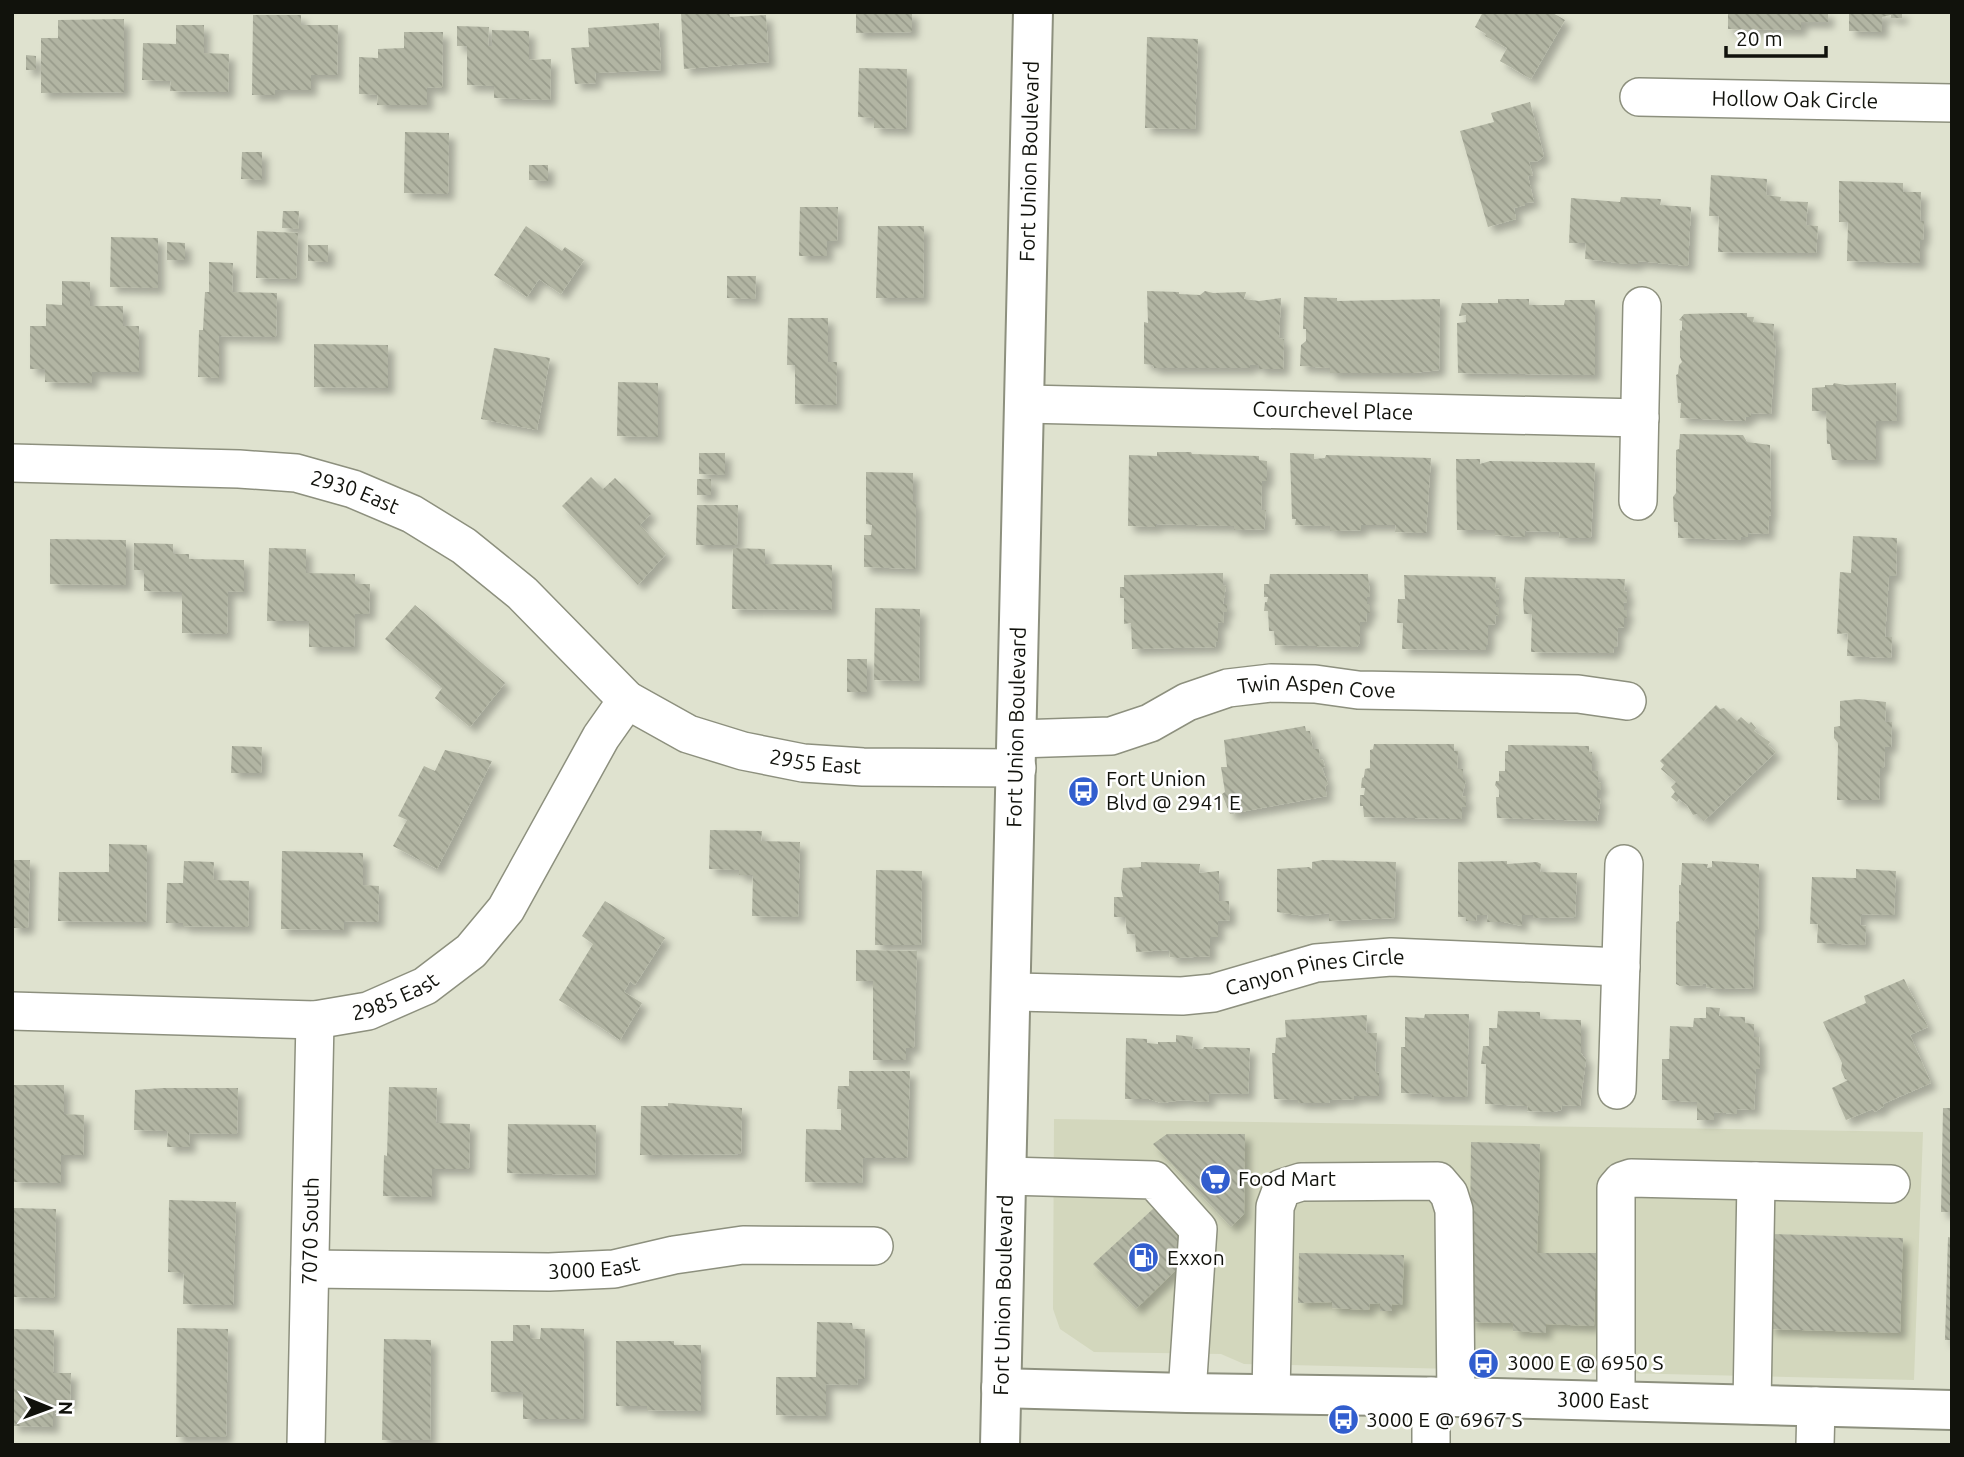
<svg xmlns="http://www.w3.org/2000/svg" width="1964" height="1457" viewBox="0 0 1964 1457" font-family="Ubuntu,sans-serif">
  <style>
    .built { fill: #d3d7bd }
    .building { fill: url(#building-back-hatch); filter: url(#shadow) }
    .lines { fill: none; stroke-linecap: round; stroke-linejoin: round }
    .minor-casing { stroke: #8d907e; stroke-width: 40 }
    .major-casing { stroke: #8d907e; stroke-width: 42 }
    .minor { stroke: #fff; stroke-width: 37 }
    .major { stroke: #fff; stroke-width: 38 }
    .labels { text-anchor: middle; stroke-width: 5; stroke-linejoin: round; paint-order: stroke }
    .street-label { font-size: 21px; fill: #11120c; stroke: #fff }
    .poi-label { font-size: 21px; fill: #11120c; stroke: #fff; text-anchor: start }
  </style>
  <defs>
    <pattern id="building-back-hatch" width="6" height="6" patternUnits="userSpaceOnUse" patternTransform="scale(1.75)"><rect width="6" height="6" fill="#b2b5a3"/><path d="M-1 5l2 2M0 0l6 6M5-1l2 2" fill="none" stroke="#989b8b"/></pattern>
    <filter id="shadow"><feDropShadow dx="6" dy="6" stdDeviation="3.5" flood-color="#0004"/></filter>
  </defs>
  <rect width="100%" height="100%" fill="#dfe2cf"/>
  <path class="built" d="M1054 1119 1923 1132 1914 1380 1244 1364 1221 1354 1094 1352 1060 1329 1053 1309Z"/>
  <path class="building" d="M729 12 730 17 766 15 769 62 684 69 681 13Z
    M856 12H912V32L856 33Z
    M1483 12H1551L1565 20 1531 79 1500 61 1507 48 1485 36 1486 34 1475 27Z
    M1728 12H1828V22H1801V30L1728 29Z
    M1849 12H1902V18H1891V15L1882 17V32L1849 31Z
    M253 15H301V25H338L337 75H311V90H275V95H252Z
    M124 19V92L41 93V38H58V20Z
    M659 23 661 70 595 73 596 83 575 84 571 48 589 47 588 28Z
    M176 25H204V53L229 54 228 92 170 91 171 81 142 80 143 43 176 44Z
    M457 26 489 27 488 46H492V30L529 31V60L551 59 550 100 494 98V86L467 85V46H457Z
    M404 32H443L442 88 427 87V105H377L378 95 359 94V57L378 58V49L404 48Z
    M1147 37 1198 39 1195 129 1145 128Z
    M26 55 36 56V70H26Z
    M859 68 907 69 906 129 874 128V118L858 117Z
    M1530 102 1544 156 1538 161 1529 162 1533 175 1528 176 1534 202 1525 203V205L1514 208 1516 219 1488 227 1460 131 1494 122 1491 113Z
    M405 132 449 133 448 194 404 193Z
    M242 152H262V180L241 179Z
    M529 165H548V181L529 180Z
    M1711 175 1767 179 1766 195 1781 197 1780 201 1808 202 1806 225 1818 226 1816 253 1718 252 1719 216H1709Z
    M1839 181 1903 183V192H1921L1920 221H1924L1923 240H1920V263L1847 261 1848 222H1839Z
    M1621 197 1661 199 1660 205 1691 207 1688 266 1638 261V264H1628L1585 259 1586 243H1569L1571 198 1620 202Z
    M800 207H838L837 241H827V256H799Z
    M283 211H299L298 229 282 228Z
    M526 226 562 251 565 247 584 260 561 294 539 279 527 297 494 275Z
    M878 226H924L923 298H876Z
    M257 231 298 233 296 279 256 278Z
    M111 237 158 238V288L110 287Z
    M167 242 185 243V260H167Z
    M308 245H328V262L308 261Z
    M209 262 233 263 232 292 277 293 276 337 219 336V378L198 377 199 330H203L205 292H209Z
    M727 276H756L755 299 727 298Z
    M62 281 90 282V306H123V326H139V372H92V383L45 382V369H30V326H46V304L62 305Z
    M1147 291 1179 292V294L1200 295 1205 291 1213 293 1246 292 1244 299 1259 301 1281 298 1279 338 1284 339 1283 369H1259V365H1250V368H1154L1153 365 1144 364V322L1148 323Z
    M1304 297 1337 298V301L1440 299 1439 370 1413 373H1330V368L1300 366 1301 345 1306 341V329H1303Z
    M1498 299H1529V305H1564L1565 300H1595V375L1458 373 1457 323 1466 322V315L1459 316 1462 303H1498Z
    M1727 313H1747V317H1754L1753 322 1774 324 1773 341H1776L1771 414 1751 413V417H1745L1746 421 1680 418 1681 403H1678L1676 375 1678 374 1679 365 1682 362 1680 357V331L1682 330V321L1679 320 1684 314Z
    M788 318H828V362H837L836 405 795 404V365H787Z
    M314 344 388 345V388L314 387Z
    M494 348 550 358 537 430 481 419Z
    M618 382 658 383V437L617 436Z
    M1834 383 1845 385 1896 383 1897 421H1876V460H1832L1830 444H1827L1826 411H1812V388L1825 387V385H1833Z
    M1680 434 1743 435 1747 442 1770 445 1771 515 1769 516 1768 534 1748 533V537H1741V540L1678 538V522H1674L1673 497 1676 493V450L1679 449Z
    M1157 452H1191L1192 454 1259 456V460L1267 461V481H1262L1261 510H1266L1264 529 1234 530V526L1156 524V527L1128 526 1129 455 1157 456Z
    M699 453H725V475L699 474Z
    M1290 453 1314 454V459L1325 458 1326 455 1431 458 1426 533 1395 532 1396 525H1361V530L1330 531V526L1295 525 1296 519H1292Z
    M1456 459H1480V464L1490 461 1595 463 1591 538H1559L1560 532 1525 531V537L1495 535V530H1457Z
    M866 472 913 473V503H916L915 569 864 567V535H871L872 525 866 524Z
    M591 477 603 489 615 478 651 514 640 525 666 554 638 585 562 506Z
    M697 479H711V495H697Z
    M697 505H738L737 545H696Z
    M1853 536 1897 538 1896 576H1889L1885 637H1892L1891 658 1847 656 1848 633 1837 634 1840 572 1851 573Z
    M50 539 126 540V585L50 584Z
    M134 543 173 544V554H189V559L244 560V592L228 591 227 634 182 633V592L144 591V570H134Z
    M269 548 306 549V573L355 574V584H370L369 614H355L354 647H309V621H267Z
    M733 548 765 549V564L832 565V610L732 609Z
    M1223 573V585L1226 586 1223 604H1227V612H1223L1224 623 1218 622V642H1216L1215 647 1132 649 1131 623 1124 624V598H1120V587H1124V575Z
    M1270 574H1368L1370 597H1367V604H1370V613H1367L1366 622H1360V642L1357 647 1275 645 1274 631H1269L1268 611H1264L1265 602H1267L1268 597H1264V584H1269Z
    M1404 575 1496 577 1495 588 1499 589V600H1496V607H1499V616L1496 615 1495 624 1488 625V645H1486V650L1402 649 1403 623H1397L1398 599H1405Z
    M1525 577 1625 579 1624 591 1627 592V603L1624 602V610H1627V618H1624V627L1618 628 1617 647H1614L1613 653 1531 652 1532 614H1524L1523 600Z
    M415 605 505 683 470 727 435 698 442 688 385 639Z
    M875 608 920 609 919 681 874 680Z
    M847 659H867V692H847Z
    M1859 699 1886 702 1885 722H1892L1891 747H1885L1884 768H1880L1879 800H1837L1838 743 1834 738V727L1840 726V701Z
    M1716 705 1720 709 1724 708 1737 721 1741 717 1749 724 1751 722 1756 728 1754 731 1770 742 1768 745 1776 752 1704 821 1697 814 1693 815 1687 805 1679 799 1677 802 1671 797 1675 792 1671 787 1676 782 1661 769 1664 765 1660 761Z
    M1305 726 1306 731H1310L1313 749H1319L1320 759 1323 760 1325 767 1322 768 1328 784 1325 787 1327 796 1230 814 1222 794 1225 792 1221 767H1227L1224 740Z
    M1374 744H1454V751H1458L1457 769H1463V780H1466L1462 797 1466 796V807H1462V819L1364 817 1363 806H1360V795H1364L1365 788H1361L1362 778 1364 777 1365 769 1370 768V750L1373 749Z
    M1508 745 1589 746V752H1592V771H1598V782L1601 783V790H1597V798H1601L1597 821 1497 818 1496 797H1499V790L1495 785 1496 781H1499V771H1505V751H1508Z
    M232 746 262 747 261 773H231Z
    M445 750 492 761 437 869 393 846 407 820 398 816 424 766 435 771Z
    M710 830 762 831 761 841 800 842 798 917 752 916 753 875H739V870L709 869Z
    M109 844 147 845 146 922 58 921 59 872H109Z
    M282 851 363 853V885L379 886 378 922 344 921V930L281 929Z
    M12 860H30L28 928H12Z
    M1323 860 1396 862 1394 918 1329 921V913L1306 916 1277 912V869L1309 867 1312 869V862Z
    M184 861 214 862 213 880 249 881 248 927 183 926V923H166L167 883H183Z
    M1507 861V864L1537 862 1541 864 1540 872 1577 873 1575 917 1533 918V915H1522V926L1504 922H1487L1488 915H1477L1476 921H1466V917H1458V862Z
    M1712 861 1759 864 1758 930H1755L1753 988 1717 989 1706 987 1707 984 1703 983V985L1680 986 1676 984V922L1679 921V885H1681L1682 863 1708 864 1707 868 1712 867Z
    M1141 862 1200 864 1199 873 1219 871V901H1229L1230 920 1218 921V937H1210V956L1177 958 1170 957 1169 950 1136 952 1135 934H1127L1125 917H1114V897H1123L1121 888 1123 868 1141 867Z
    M1856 869 1896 871 1894 915 1861 914 1860 925 1866 926 1865 945 1817 943 1818 924H1810L1812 877 1856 878Z
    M876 870 922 871 921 945H875Z
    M605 901 665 938 635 985 630 981 624 992 642 1003 620 1040 559 1000 593 944 582 936Z
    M856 950 917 951 914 1048H906V1060H873V981H856Z
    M1904 979 1928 1027 1910 1035 1931 1083 1883 1104 1884 1106 1875 1112 1873 1109 1846 1120 1832 1088 1848 1080 1845 1079 1841 1070 1842 1063 1823 1022 1866 1003 1864 996Z
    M1706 1007 1720 1008 1719 1016 1745 1017V1023L1754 1024V1037H1759L1760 1069H1756L1754 1110 1737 1109V1114L1714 1112V1120H1697V1102L1662 1100V1059H1669L1670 1026 1693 1027 1694 1018H1706Z
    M1498 1011 1540 1012V1019L1581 1020V1053L1586 1060 1580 1106 1562 1105 1561 1110 1554 1112 1527 1111 1528 1106 1485 1104 1486 1064H1481L1483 1046H1489V1028H1497Z
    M1425 1014H1469L1467 1097H1432V1094L1401 1093V1047H1405V1017L1424 1018Z
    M1367 1015 1366 1033H1377L1375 1072 1379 1073V1096H1354V1099L1330 1100 1329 1103H1298V1100L1274 1099 1272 1053H1275L1276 1038 1286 1037 1285 1020Z
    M1176 1035 1193 1037 1192 1049H1203L1204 1047 1250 1048 1248 1094 1209 1093V1101L1204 1102 1183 1100 1161 1103 1149 1099H1125L1126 1038 1147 1039V1043L1158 1044V1042H1176Z
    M849 1071H910L907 1158H863L862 1183 805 1182 806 1129 841 1130V1109H837L838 1086H849Z
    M14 1085H64V1114L84 1115 83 1155H61V1183L13 1182Z
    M389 1087 437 1088 436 1123 470 1124 469 1169H432V1197L383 1196 384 1155 387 1156Z
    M163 1088H238L237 1134 189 1133 190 1147H167L168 1131 134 1130 135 1090Z
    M668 1103 742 1108 741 1154 640 1155 641 1106H668Z
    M1943 1108H1952V1212H1941Z
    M508 1124 596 1125 595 1175 507 1173Z
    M1167 1134H1245L1244 1214 1231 1227 1153 1144Z
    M1471 1142 1540 1144 1537 1253H1596L1594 1326 1546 1324V1333L1513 1331V1323L1469 1322Z
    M169 1200 236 1202 233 1305 183 1304 184 1273 168 1272Z
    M14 1208 56 1209 54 1298 12 1297Z
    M1154 1208 1195 1251 1136 1309 1093 1264Z
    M1772 1234 1903 1238 1900 1333 1769 1329Z
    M1948 1237 1952 1238V1340H1945Z
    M1299 1253 1404 1255 1402 1305 1392 1304V1311H1380V1303L1370 1304 1369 1310 1332 1308V1302L1298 1303Z
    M817 1322 852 1323 853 1329H865L864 1379H858L857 1385 826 1384V1416L776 1415V1377H816Z
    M513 1325H530V1338L540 1339 541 1328 584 1329 583 1419H523V1392H491V1341H513Z
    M177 1328 228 1329 226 1437H176Z
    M12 1329 54 1330 53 1373H71L70 1404H53V1427L12 1426Z
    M384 1339 431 1340 430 1440H382Z
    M616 1341H674V1345H701V1411L647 1410V1406H616Z"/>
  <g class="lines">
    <defs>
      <g id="minor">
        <path id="s1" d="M1639 97 1952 103"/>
        <path id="s2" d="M1025 404 1640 418"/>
        <path id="s3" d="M12 463 239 469 296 473 353 489 412 514 464 546 522 593 627 700 688 734 743 751 803 763 863 767 1017 768"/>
        <path d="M1638 501 1642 306"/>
        <path id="s4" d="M1017 739 1111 736 1150 723 1187 702 1228 688 1271 683 1315 684 1358 690 1578 694 1627 701"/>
        <path id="s5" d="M1012 992 1182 996 1213 993 1316 963 1391 957 1621 967"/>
        <path id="s6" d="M12 1011 315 1020 368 1011 425 986 471 951 506 909 601 737 627 700"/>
        <path d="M1617 1090 1624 864"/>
        <path d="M1007 1176 1154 1180 1198 1229 1187 1393"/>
        <path id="s7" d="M310 1269 549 1272 614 1269 674 1255 743 1245 874 1246"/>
        <path d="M1271 1394 1275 1207 1282 1188 1301 1182 1438 1181 1449 1194 1454 1210 1456 1397"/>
        <path d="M1616 1401V1188L1622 1181 1631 1178 1891 1184"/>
        <path d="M1752 1405 1756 1181"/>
        <path id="s8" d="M306 1445 315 1020"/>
        <path d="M1431 1445V1396"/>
        <path d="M1815 1445 1816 1406"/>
      </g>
      <g id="major">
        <path id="s9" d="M1001 1388 1187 1393 1456 1397 1952 1410"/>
        <path id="s10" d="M1000 1445 1033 12"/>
      </g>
    </defs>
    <use href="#minor" class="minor-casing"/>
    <use href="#major" class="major-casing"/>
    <use href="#minor" class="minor"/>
    <use href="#major" class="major"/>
  </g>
  <defs>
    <symbol id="bus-disc" viewBox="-11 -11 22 22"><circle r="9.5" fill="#325ece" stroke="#fff"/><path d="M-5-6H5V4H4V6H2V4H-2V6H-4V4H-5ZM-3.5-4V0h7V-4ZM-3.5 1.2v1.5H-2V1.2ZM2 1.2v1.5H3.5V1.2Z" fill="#fff"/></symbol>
    <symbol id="supermarket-disc" viewBox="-11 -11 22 22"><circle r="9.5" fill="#325ece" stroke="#fff"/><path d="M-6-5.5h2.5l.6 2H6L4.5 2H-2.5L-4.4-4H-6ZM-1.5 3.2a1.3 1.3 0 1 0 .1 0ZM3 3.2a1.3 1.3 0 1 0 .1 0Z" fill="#fff"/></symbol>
    <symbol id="fuel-disc" viewBox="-11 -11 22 22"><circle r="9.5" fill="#325ece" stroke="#fff"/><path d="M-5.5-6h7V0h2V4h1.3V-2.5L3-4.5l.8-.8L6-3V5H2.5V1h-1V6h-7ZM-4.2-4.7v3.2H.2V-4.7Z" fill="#fff"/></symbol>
  </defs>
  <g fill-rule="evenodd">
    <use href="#bus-disc" x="1066" y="774" width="35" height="35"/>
    <use href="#supermarket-disc" x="1198" y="1162" width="35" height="35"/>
    <use href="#fuel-disc" x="1126" y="1240" width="35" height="35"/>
    <use href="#bus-disc" x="1466" y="1346" width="35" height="35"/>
    <use href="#bus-disc" x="1326" y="1402" width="35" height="35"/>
  </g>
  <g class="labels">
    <g class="street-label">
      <text dy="7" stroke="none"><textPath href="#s1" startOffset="156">Hollow Oak Circle</textPath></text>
      <text dy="7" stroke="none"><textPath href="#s10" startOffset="1284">Fort Union Boulevard</textPath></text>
      <text dy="7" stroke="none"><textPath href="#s2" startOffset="308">Courchevel Place</textPath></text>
      <text dy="7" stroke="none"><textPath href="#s3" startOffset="346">2930 East</textPath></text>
      <text dy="7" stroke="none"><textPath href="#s4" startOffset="310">Twin Aspen Cove</textPath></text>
      <text dy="7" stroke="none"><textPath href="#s10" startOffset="718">Fort Union Boulevard</textPath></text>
      <text dy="7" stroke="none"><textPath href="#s3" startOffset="894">2955 East</textPath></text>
      <text dy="7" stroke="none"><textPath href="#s5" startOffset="306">Canyon Pines Circle</textPath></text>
      <text dy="7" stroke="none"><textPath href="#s6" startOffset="387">2985 East</textPath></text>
      <text dy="7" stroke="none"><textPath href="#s8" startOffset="214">7070 South</textPath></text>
      <text dy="7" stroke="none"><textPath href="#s7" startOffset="284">3000 East</textPath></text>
      <text dy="7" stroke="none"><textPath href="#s10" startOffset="150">Fort Union Boulevard</textPath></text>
      <text dy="7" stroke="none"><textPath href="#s9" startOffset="602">3000 East</textPath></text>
    </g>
    <g class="poi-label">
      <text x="1106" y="786">Fort Union<tspan x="1106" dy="24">Blvd @ 2941 E</tspan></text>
      <text x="1238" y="1186">Food Mart</text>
      <text x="1167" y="1265">Exxon</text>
      <text x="1507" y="1370">3000 E @ 6950 S</text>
      <text x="1366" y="1427">3000 E @ 6967 S</text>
    </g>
  </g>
  <rect width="1964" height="1457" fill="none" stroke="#11120c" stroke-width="28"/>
  <g transform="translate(49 1408) rotate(91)" stroke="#ffffff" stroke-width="5" paint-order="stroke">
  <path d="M0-5L12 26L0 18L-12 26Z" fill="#11120c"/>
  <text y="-10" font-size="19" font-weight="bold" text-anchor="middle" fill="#11120c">N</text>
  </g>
  <path d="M1726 46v10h100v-10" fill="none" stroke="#11120c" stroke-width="3.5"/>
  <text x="1736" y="46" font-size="21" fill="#11120c" stroke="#ffffff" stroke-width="5" paint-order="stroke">20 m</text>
</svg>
